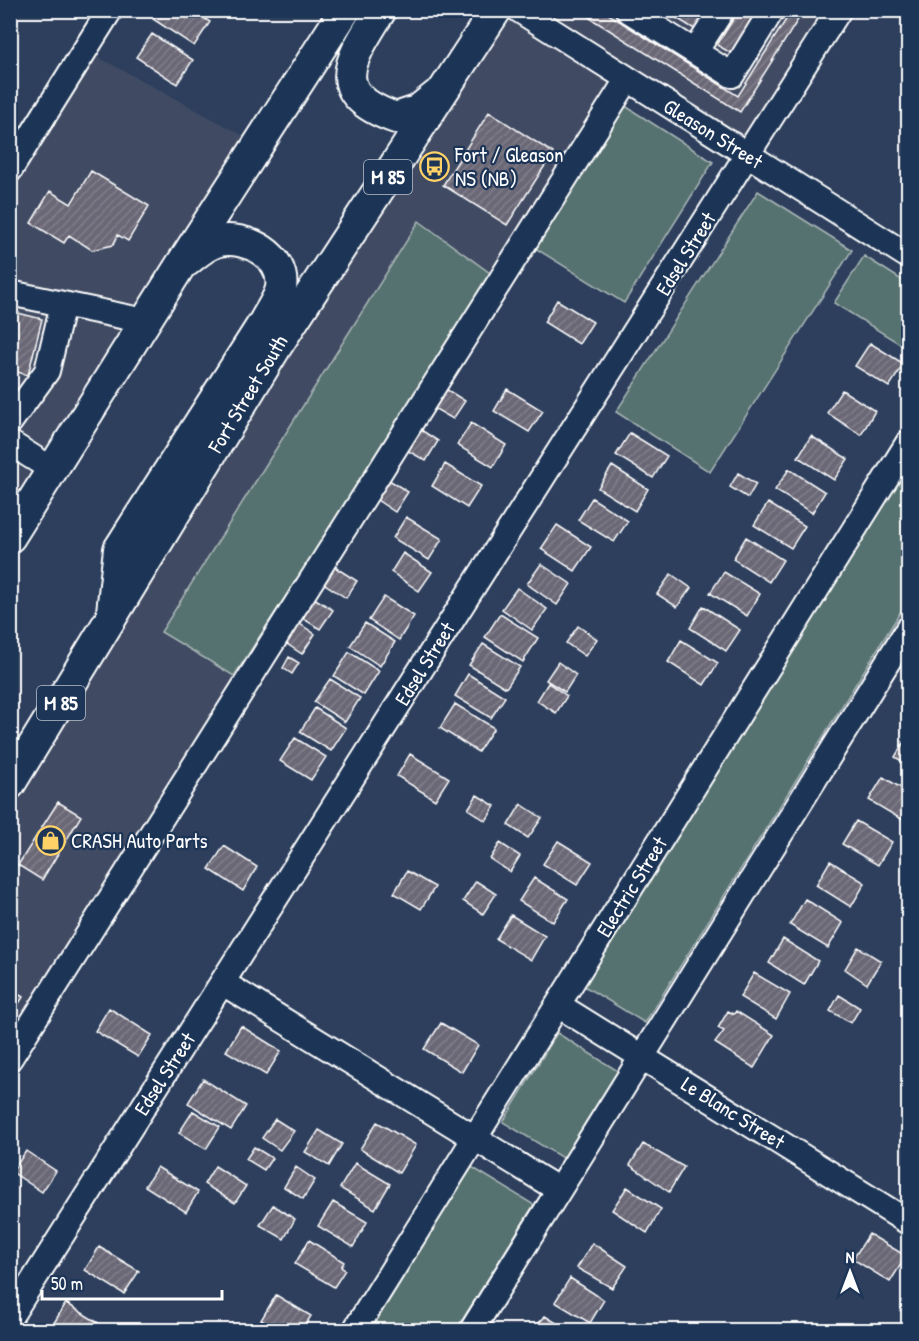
<svg xmlns="http://www.w3.org/2000/svg" width="919" height="1341" viewBox="0 0 919 1341" font-family="'Patrick Hand',sans-serif">
  <style>
    .built { fill: #404b64 }
    .green { fill: #577270; stroke: #abb8b8; stroke-width: 1.5 }
    .building { fill: url(#building-hatch); stroke: #fff; stroke-width: 1.5 }
    .lines { fill: none; stroke-linecap: round; stroke-linejoin: round }
    .minor-casing { stroke: #fff; stroke-width: 28 }
    .major-casing { stroke: #fff; stroke-width: 34 }
    .minor { stroke: #1d3557; stroke-width: 24 }
    .major { stroke: #1d3557; stroke-width: 30 }
    .labels { text-anchor: middle; stroke-width: 4.5; stroke-linejoin: round; paint-order: stroke }
    .shield { fill: #1d3557; stroke: #bbc2cd; stroke-width: 1.5 }
    .shield-label { font-size: 20px; font-weight: bold; fill: #fff }
    .street-label { font-size: 21px; fill: #fff; stroke: #1d3557 }
    .poi-label { font-size: 21px; fill: #fff; stroke: #1d3557; text-anchor: start }
  </style>
  <defs>
    <pattern id="building-hatch" width="6" height="6" patternUnits="userSpaceOnUse" patternTransform="scale(1.5)"><rect width="6" height="6" fill="#6b6776"/><path d="M-1 1l2-2M0 6l6-6M5 7l2-2" fill="none" stroke="#817e8b"/></pattern>
  </defs>
  <rect width="100%" height="100%" fill="#2d3f5d"/>
  <filter id="ink" filterUnits="userSpaceOnUse"><feTurbulence type="fractalNoise" baseFrequency=".0167" numOctaves="2"/><feDisplacementMap in="SourceGraphic" scale="12" xChannelSelector="R" yChannelSelector="G"/><feConvolveMatrix kernelMatrix="1 2 1 2 8 2 1 2 1" color-interpolation-filters="sRGB"/></filter>
  <g filter="url(#ink)">
    <path class="built" d="M496 11H839L748 156 627 81 11 1058 10 784Z
      M85 50 259 144 11 537V170Z"/>
    <path class="green" d="M619 102 713 162 624 303 530 245Z
      M758 191 852 250 710 472 616 412Z
      M419 221 494 276 234 676 161 632Z
      M864 256 908 284V349L834 303Z
      M908 464V600L645 1023 584 986Z
      M557 1033 618 1071 564 1159 503 1122Z
      M470 1166 534 1205 456 1330H368Z"/>
    <path class="building" d="M159 10H191L210 22 194 46 153 19Z
      M596 10H602L738 96 792 10H804L740 112 590 18Z
      M677 10H709L696 30 673 16Z
      M739 10H764L736 56 717 45Z
      M152 34 193 60 177 84 136 57Z
      M489 112 553 153 507 225 443 185Z
      M91 171 149 206 128 241 118 235 113 245 92 250 69 235 64 243 31 223 50 191 71 204Z
      M557 300 593 322 579 344 544 322Z
      M10 311 42 319 28 375 10 370Z
      M870 343 904 364 889 387 855 366Z
      M444 388 465 401 453 419 432 407Z
      M507 389 543 411 529 432 494 411Z
      M842 390 875 411 861 435 827 413Z
      M471 423 506 445 493 467 457 445Z
      M418 428 438 441 426 461 405 449Z
      M630 433 667 456 653 478 616 455Z
      M811 436 848 459 834 480 798 457Z
      M445 464 481 486 467 508 432 486Z
      M612 466 648 489 635 511 598 488Z
      M789 469 825 492 812 513 775 490Z
      M738 473 756 484 748 498 730 487Z
      M386 478 408 492 395 512 374 498Z
      M592 498 628 521 614 542 578 520Z
      M768 503 805 526 791 548 754 525Z
      M406 517 442 539 429 560 393 538Z
      M557 525 591 547 575 571 541 549Z
      M746 537 783 560 769 582 733 559Z
      M403 553 432 572 419 591 391 572Z
      M541 564 571 584 557 605 527 584Z
      M333 566 357 581 346 598 322 582Z
      M724 572 760 594 747 616 710 593Z
      M671 574 691 588 677 607 657 594Z
      M517 588 547 609 532 630 502 609Z
      M384 597 414 616 399 640 369 620Z
      M314 598 333 610 320 629 302 618Z
      M703 606 740 630 726 651 690 628Z
      M500 614 538 638 523 662 485 637Z
      M297 622 315 634 302 654 284 642Z
      M365 623 395 642 380 666 350 646Z
      M578 626 597 639 585 656 566 643Z
      M681 640 718 663 704 685 668 662Z
      M483 644 520 667 506 688 469 665Z
      M349 652 379 671 364 695 334 676Z
      M289 657 299 663 292 674 283 668Z
      M558 662 576 675 565 692 546 680Z
      M468 674 505 697 491 718 455 696Z
      M330 679 360 698 345 722 314 702Z
      M548 683 567 696 556 713 537 701Z
      M455 704 494 728 478 752 440 728Z
      M315 708 346 728 331 751 300 732Z
      M908 735V765L895 757Z
      M295 738 326 757 311 780 280 761Z
      M410 754 449 778 435 800 397 776Z
      M883 777 908 792V814L904 821 869 800Z
      M477 795 495 806 486 821 468 809Z
      M58 802 81 816 42 880 18 865Z
      M521 804 542 818 528 838 508 825Z
      M856 821 892 842 878 865 842 844Z
      M558 841 592 862 577 885 543 864Z
      M500 843 520 856 510 872 490 859Z
      M224 846 257 867 243 891 209 869Z
      M830 861 865 883 851 907 816 885Z
      M407 871 435 887 421 909 394 893Z
      M534 878 568 899 553 922 519 901Z
      M476 881 496 894 483 914 463 901Z
      M805 899 843 923 828 948 790 925Z
      M511 915 545 936 531 960 496 939Z
      M783 939 818 961 804 985 769 963Z
      M858 947 881 961 867 984 845 969Z
      M754 973 790 994 776 1019 740 997Z
      M10 989 23 997 11 1016 17 1039 10 1040Z
      M839 995 860 1008 851 1023 830 1011Z
      M109 1008 152 1035 138 1057 95 1031Z
      M728 1011 734 1014 736 1011 774 1035 754 1068 715 1043 724 1031 718 1028Z
      M441 1023 478 1045 462 1072 424 1049Z
      M241 1026 281 1051 266 1075 226 1051Z
      M203 1079 246 1106 231 1130 188 1103Z
      M193 1111 220 1127 206 1149 179 1133Z
      M275 1119 294 1131 280 1150 262 1138Z
      M377 1122 416 1145 399 1173 360 1149Z
      M319 1130 342 1144 329 1166 305 1152Z
      M643 1144 684 1167 669 1192 630 1165Z
      M254 1147 272 1158 264 1170 246 1159Z
      M26 1151 56 1171 42 1192 12 1172Z
      M355 1163 390 1184 375 1209 340 1188Z
      M215 1166 246 1186 235 1203 204 1184Z
      M157 1167 198 1192 186 1212 145 1186Z
      M296 1167 315 1180 303 1199 284 1187Z
      M627 1187 661 1209 647 1233 612 1210Z
      M333 1202 367 1222 353 1247 318 1226Z
      M273 1205 295 1219 284 1239 260 1225Z
      M869 1234 906 1256 890 1282 853 1259Z
      M309 1240 344 1262 341 1267 345 1270 334 1287 295 1264Z
      M592 1243 627 1266 612 1288 577 1268Z
      M99 1247 139 1271 124 1294 85 1270Z
      M570 1278 604 1300 590 1323 555 1302Z
      M276 1295 311 1316 302 1330H280L261 1320Z
      M66 1303 105 1327 103 1330H59L52 1326Z
      M545 1316 568 1330H533Z"/>
    <g class="lines">
      <defs>
        <path id="minor" d="M519 10 908 256
          M628 10 732 75 772 10
          M695 52 722 10
          M10 170 110 10
          M10 293 145 321
          M10 422 47 371 63 304
          M10 443 53 470
          M223 983 559 1190
          M558 1005 908 1222
          M10 1058 627 80
          M10 1317 839 10
          M355 1330 908 443
          M472 1330 908 629"/>
        <path id="major" d="M381 10C351 59 324 93 396 118L417 111 437 95
          M10 537 180 266 345 10
          M112 612 119 549 264 322C269 312 279 299 281 288 286 256 246 235 219 241 206 244 197 253 187 261
          M10 784 278 344 496 10"/>
      </defs>
      <use href="#minor" class="minor-casing"/>
      <use href="#major" class="major-casing"/>
      <use href="#minor" class="minor"/>
      <use href="#major" class="major"/>
    </g>
  </g>
  <defs>
    <symbol id="bus-ring" viewBox="-11 -11 22 22"><circle r="9.5" fill="#1d3557" stroke="#ffd166" stroke-width="1.5"/><path d="M-5-6H5V4H4V6H2V4H-2V6H-4V4H-5ZM-3.5-4V0h7V-4ZM-3.5 1.2v1.5H-2V1.2ZM2 1.2v1.5H3.5V1.2Z" fill="#ffd166"/></symbol>
    <symbol id="shop-ring" viewBox="-11 -11 22 22"><circle r="9.5" fill="#1d3557" stroke="#ffd166" stroke-width="1.5"/><path d="M-5-2.5h2.3a2.7 3.5 0 0 1 5.4 0H5L5.5 6h-11ZM-1.5-2.5h3a1.5 2.3 0 0 0-3 0Z" fill="#ffd166"/></symbol>
  </defs>
  <g fill-rule="evenodd">
    <use href="#bus-ring" x="418" y="150" width="33" height="33"/>
    <use href="#shop-ring" x="34" y="824" width="33" height="33"/>
  </g>
  <g class="labels">
    <g class="shield">
      <rect x="364" y="160" width="48" height="34" rx="4.5"/>
      <rect x="37" y="686" width="48" height="34" rx="4.5"/>
    </g>
    <g class="shield-label">
      <text x="388" y="184">M 85</text>
      <text x="61" y="710">M 85</text>
    </g>
    <g class="street-label">
      <text transform="translate(713 134) rotate(32)" y="7">Gleason Street</text>
      <text transform="translate(686 254) rotate(-58)" y="7">Edsel Street</text>
      <text transform="translate(248 394) rotate(-59)" y="7">Fort Street South</text>
      <text transform="translate(425 664) rotate(-58)" y="7">Edsel Street</text>
      <text transform="translate(632 887) rotate(-58)" y="7">Electric Street</text>
      <text transform="translate(165 1074) rotate(-57)" y="7">Edsel Street</text>
      <text transform="translate(733 1113) rotate(32)" y="7">Le Blanc Street</text>
    </g>
    <g class="poi-label">
      <text x="455" y="162">Fort / Gleason<tspan x="455" dy="24">NS (NB)</tspan></text>
      <text x="71" y="848">CRASH Auto Parts</text>
    </g>
  </g>
  <rect width="919" height="1341" fill="none" stroke="#1d3557" stroke-width="36"/>
  <rect x="18" y="18" width="883" height="1305" fill="none" stroke="#fff" stroke-width="2" filter="url(#ink)"/>
  <g transform="translate(850 1272)" stroke="#1d3557" stroke-width="4.5" paint-order="stroke">
  <path d="M0-4.5L10 22L0 15L-10 22Z" fill="#ffffff"/>
  <text y="-9" font-size="16" font-weight="bold" text-anchor="middle" fill="#ffffff">N</text>
  </g>
  <path d="M42 1290v9h180v-9" fill="none" stroke="#ffffff" stroke-width="3"/>
  <text x="51" y="1290" font-size="18" fill="#ffffff" stroke="#1d3557" stroke-width="4.5" paint-order="stroke">50 m</text>
</svg>
